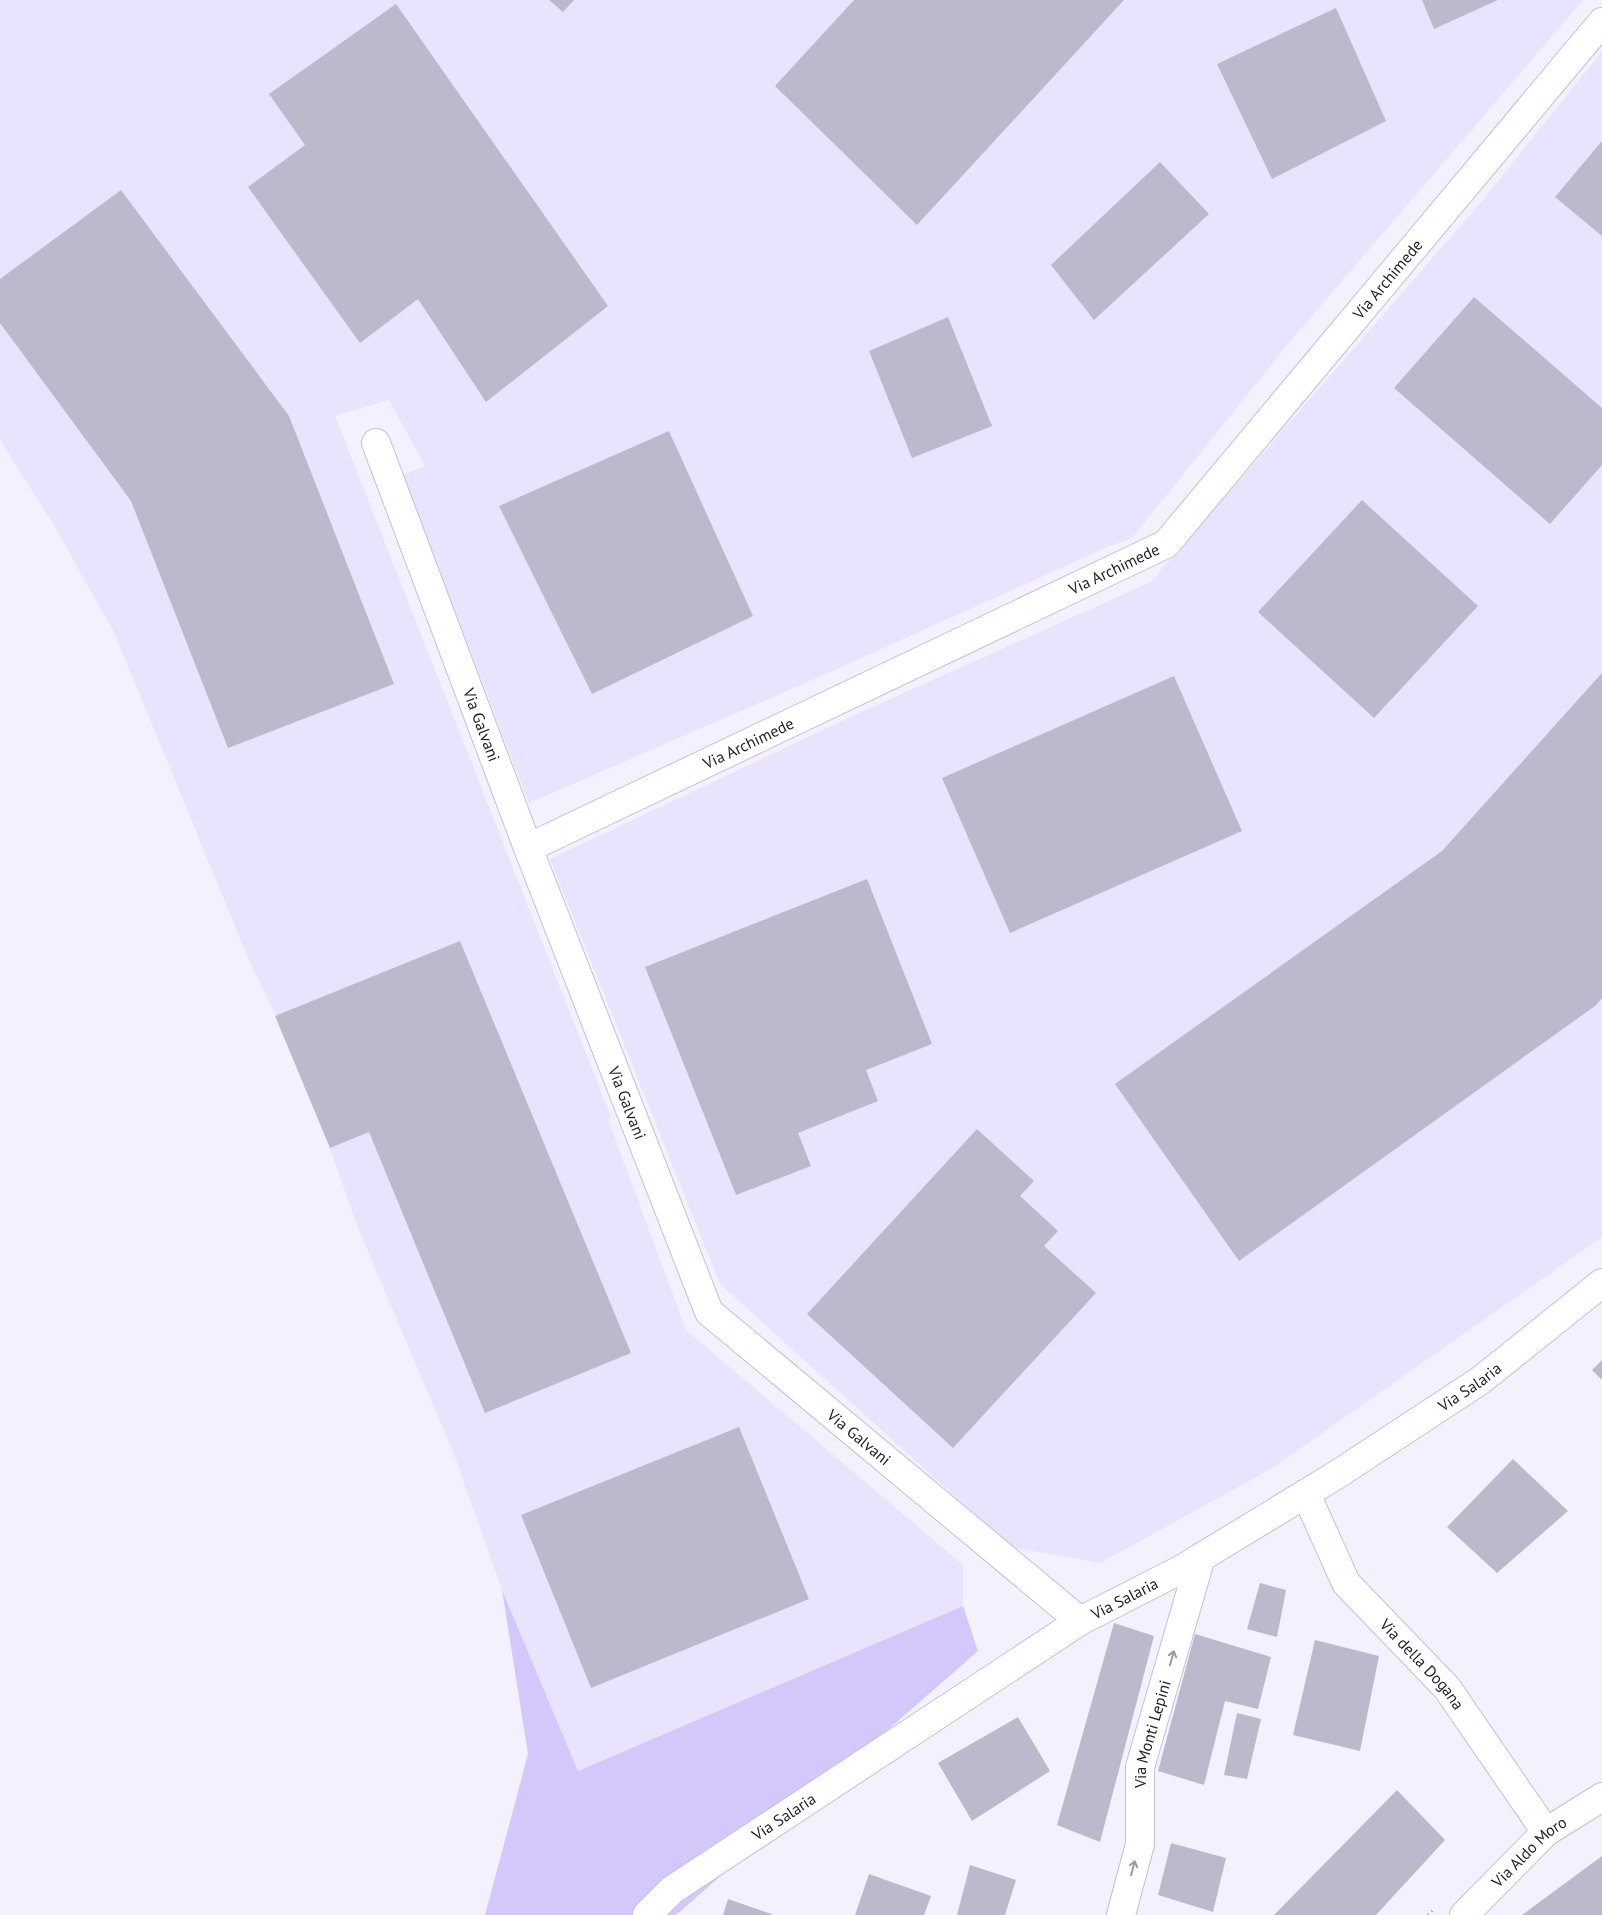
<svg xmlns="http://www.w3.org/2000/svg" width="1602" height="1915" viewBox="0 0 1602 1915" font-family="'PT Sans',sans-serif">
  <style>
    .built { fill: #e9e3fe }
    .green { fill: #d4c8fa }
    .building { fill: #bdb9cc }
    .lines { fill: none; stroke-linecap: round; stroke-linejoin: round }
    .minor-casing { stroke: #c5c1d5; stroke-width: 30 }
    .major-casing { stroke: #c5c1d5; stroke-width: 30 }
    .path { stroke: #a3a0ab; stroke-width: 3; stroke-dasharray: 1 4; stroke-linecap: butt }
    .minor { stroke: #fff; stroke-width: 28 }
    .major { stroke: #fff; stroke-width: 28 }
    .oneway { stroke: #9a999c }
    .labels { text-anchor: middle; stroke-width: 5; stroke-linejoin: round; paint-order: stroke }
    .street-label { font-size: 16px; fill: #1e1d24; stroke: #f4f1fe }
  </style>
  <rect width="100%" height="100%" fill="#f4f1fe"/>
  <path class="built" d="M0 0H1583L1287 345 1132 538 1105 548 835 670 529 803 403 475 425 466 389 400 335 416 611 1117 608 1119 686 1330 963 1565V1606L578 1771 502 1590 455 1457 356 1223 330 1148 276 1016 249 960 114 632 52 522 0 440Z
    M1602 51V1237L1271 1469 1100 1563 1011 1547 720 1284 550 859 857 714 1151 582 1483 200Z"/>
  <path class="green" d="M502 1590 578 1771 963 1606 978 1651 676 1915H485L528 1754Z"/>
  <path class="building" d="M549 0H574L563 12Z
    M854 0H1124L917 225 775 86Z
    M1422 0H1498L1434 29Z
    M396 4 608 306 486 402 418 299 360 343 248 187 305 145 269 94Z
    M1336 8 1386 121 1272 179 1217 64Z
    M1602 141V236L1555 197Z
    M1160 162 1209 214 1094 320 1051 265Z
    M121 190 289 416 394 684 228 748 131 501 0 323V279Z
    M1474 297 1602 408V465L1550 524 1394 388Z
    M948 317 992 426 912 458 869 351Z
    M669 431 753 616 592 694 499 506Z
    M1362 500 1478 606 1374 718 1258 612Z
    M1602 673V998L1595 1006 1239 1261 1115 1084 1442 851Z
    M1174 676 1242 831 1010 933 942 778Z
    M867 879 932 1044 866 1070 878 1101 798 1133 811 1166 736 1195 645 967Z
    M460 941 631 1353 485 1413 369 1132 330 1148 275 1016Z
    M977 1129 1034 1181 1020 1196 1058 1231 1044 1246 1096 1293 953 1448 807 1314Z
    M1602 1360V1380L1592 1370Z
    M739 1427 809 1599 591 1688 521 1515Z
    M1513 1459 1568 1511 1497 1573 1447 1527Z
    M1260 1583 1286 1590 1277 1637 1247 1629Z
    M1114 1623 1154 1636 1100 1842 1057 1825Z
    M1195 1634 1271 1657 1258 1709 1225 1701 1204 1785 1158 1771Z
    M1315 1640 1379 1656 1360 1751 1293 1735Z
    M1237 1713 1261 1719 1247 1779 1224 1775Z
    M1018 1717 1050 1771 972 1821 938 1763Z
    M1397 1790 1445 1840 1376 1915H1274Z
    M1171 1843 1226 1858 1213 1912 1158 1895Z
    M1602 1856V1915H1522Z
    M970 1865 1016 1880 1005 1915H957Z
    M869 1874 931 1896 924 1915H855Z
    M728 1899 774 1915H723Z"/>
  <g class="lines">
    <defs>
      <g id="minor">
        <path id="s1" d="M376 443 528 848 709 1312 1080 1621"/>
        <path id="s2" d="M528 848 1166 544 1602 22"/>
        <path id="s3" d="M1306 1494 1346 1583 1447 1688 1546 1832"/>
        <path id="s4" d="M1121 1915 1140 1844V1767L1201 1557"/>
        <path id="s5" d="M1464 1915 1546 1832 1602 1797"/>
      </g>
      <g id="major">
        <path id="s6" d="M647 1915 672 1890 1080 1621 1182 1569 1338 1474 1481 1380 1602 1283"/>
      </g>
    </defs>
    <use href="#minor" class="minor-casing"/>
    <use href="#major" class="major-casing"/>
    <path class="path" d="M1428 1915 1433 1910"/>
    <use href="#minor" class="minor"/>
    <use href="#major" class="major"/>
  </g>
  <defs><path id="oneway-shaft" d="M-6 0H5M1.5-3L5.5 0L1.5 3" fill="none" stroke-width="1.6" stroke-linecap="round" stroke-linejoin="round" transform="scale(1.25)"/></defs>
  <g class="oneway">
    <use href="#oneway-shaft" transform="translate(1172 1658) rotate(-74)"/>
    <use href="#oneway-shaft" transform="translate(1133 1868) rotate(-75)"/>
  </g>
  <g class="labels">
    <g class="street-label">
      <text dy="6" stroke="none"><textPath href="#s2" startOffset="1052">Via Archimede</textPath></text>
      <text dy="6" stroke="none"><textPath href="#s2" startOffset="649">Via Archimede</textPath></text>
      <text dy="6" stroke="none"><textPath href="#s1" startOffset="301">Via Galvani</textPath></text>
      <text dy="6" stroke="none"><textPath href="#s2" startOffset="244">Via Archimede</textPath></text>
      <text dy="6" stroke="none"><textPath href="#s1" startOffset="706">Via Galvani</textPath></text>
      <text dy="6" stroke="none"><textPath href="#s6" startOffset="979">Via Salaria</textPath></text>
      <text dy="6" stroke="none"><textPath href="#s1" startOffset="1126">Via Galvani</textPath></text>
      <text dy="6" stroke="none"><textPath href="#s6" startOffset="574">Via Salaria</textPath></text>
      <text dy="6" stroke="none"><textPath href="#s3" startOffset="209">Via della Dogana</textPath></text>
      <text dy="6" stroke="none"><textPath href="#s4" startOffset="185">Via Monti Lepini</textPath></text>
      <text dy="6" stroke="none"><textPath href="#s6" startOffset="169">Via Salaria</textPath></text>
      <text dy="6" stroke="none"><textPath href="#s5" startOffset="91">Via Aldo Moro</textPath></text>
    </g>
  </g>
</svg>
